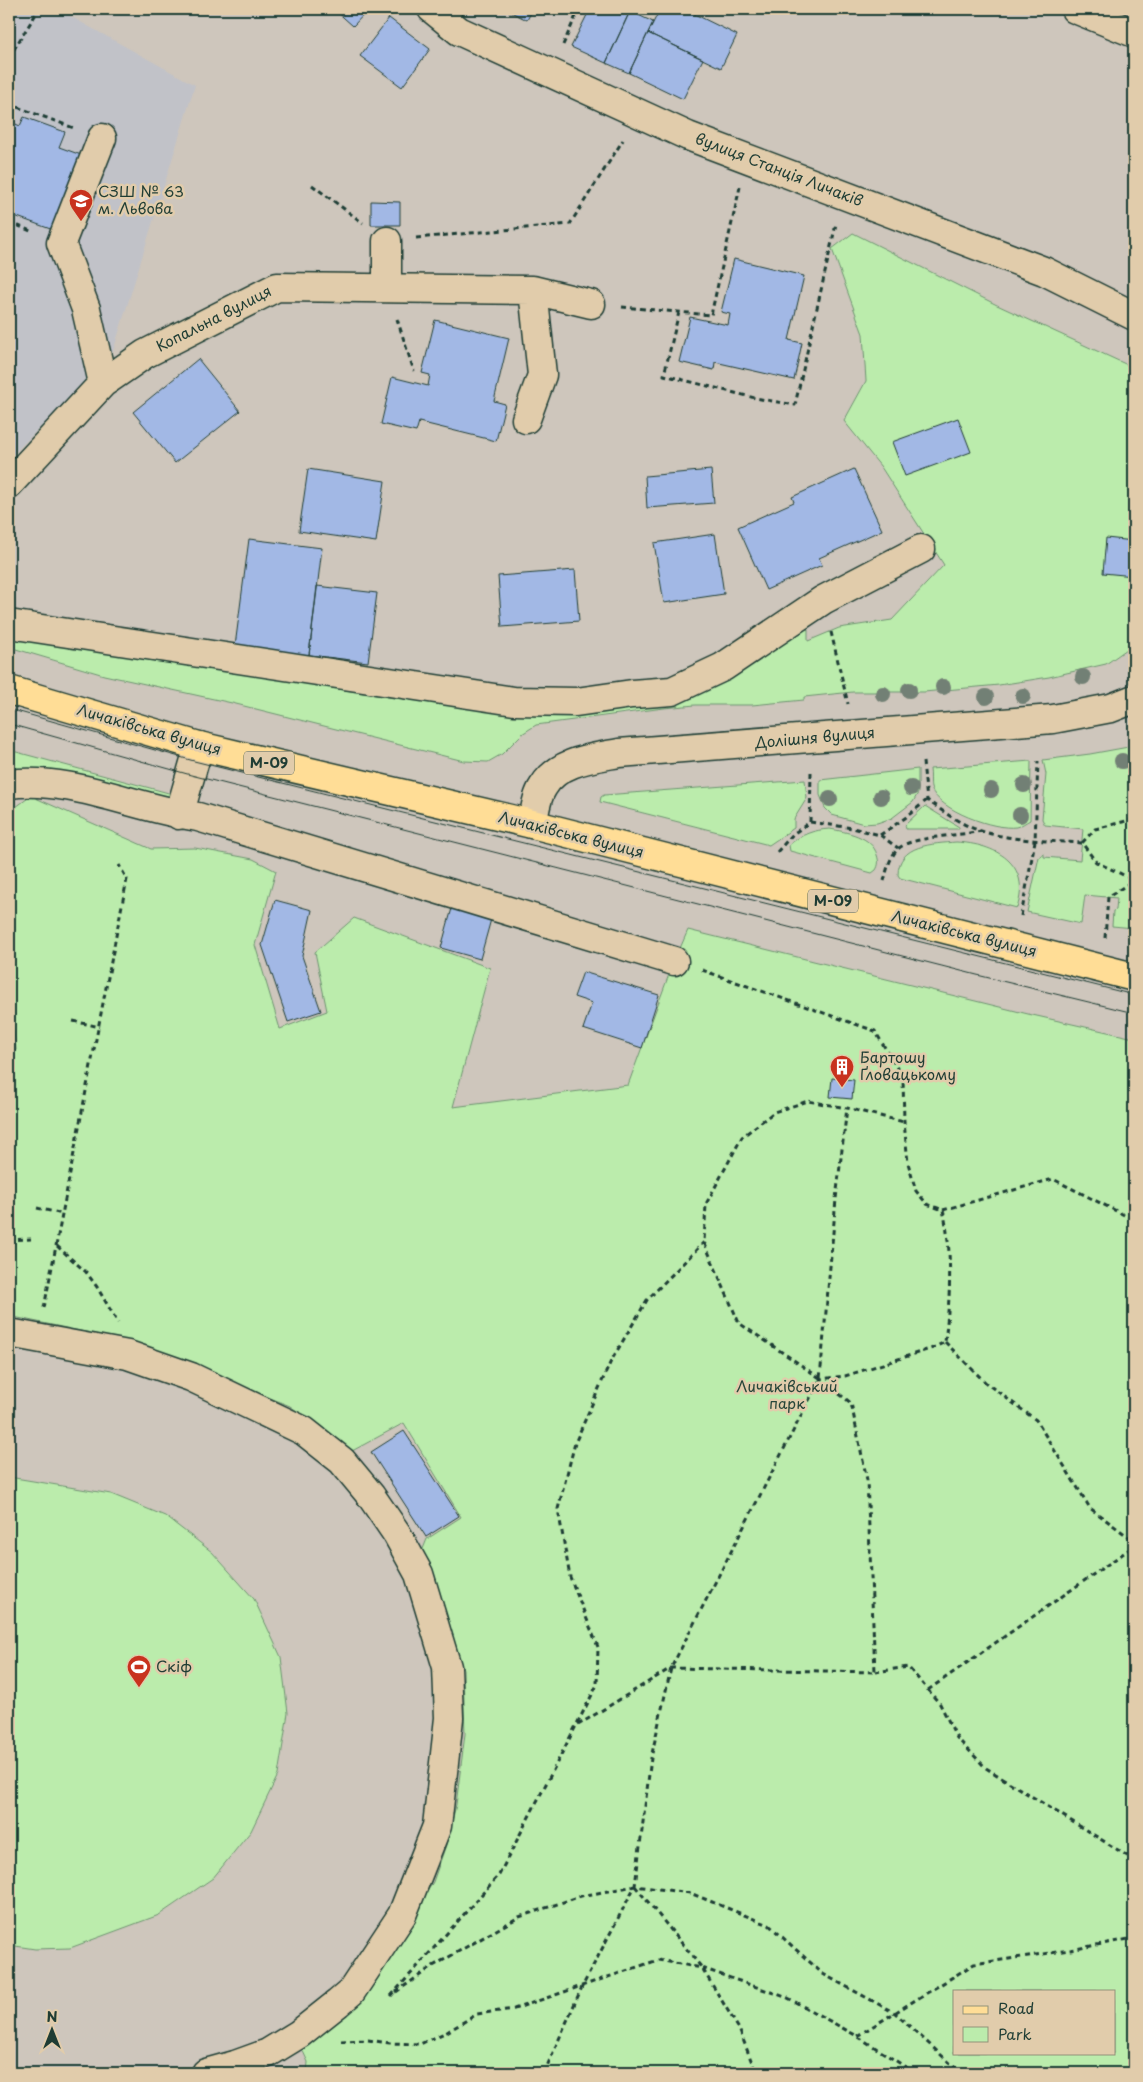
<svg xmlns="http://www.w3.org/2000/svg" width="1143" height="2082" viewBox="0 0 1143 2082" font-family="'Playpen Sans',sans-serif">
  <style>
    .built { fill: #c1c2c8 }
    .green { fill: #bbecac; stroke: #6d9470; fill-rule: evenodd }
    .building { fill: #a2b8e5; stroke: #1f3d34 }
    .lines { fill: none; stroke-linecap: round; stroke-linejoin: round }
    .minor-casing { stroke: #1f3d34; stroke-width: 31 }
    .major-casing { stroke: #1f3d34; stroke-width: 31 }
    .path { stroke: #1f3d34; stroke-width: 3; stroke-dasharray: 5 4; stroke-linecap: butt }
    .minor { stroke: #e1ccab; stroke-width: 28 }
    .major { stroke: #ffdd96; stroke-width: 28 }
    .tram { stroke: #1f3d34; stroke-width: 1 }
    .tree { fill: #728074 }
    .labels { text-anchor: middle; stroke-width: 5; stroke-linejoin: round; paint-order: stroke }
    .shield { fill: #e1ccab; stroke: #596858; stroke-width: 1 }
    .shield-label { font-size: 14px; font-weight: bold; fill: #1f3d34 }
    .street-label { font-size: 15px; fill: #1f3d34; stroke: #e1ccab }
    .poi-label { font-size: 15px; fill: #1f3d34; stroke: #e1ccab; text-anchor: start }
    .park-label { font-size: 15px; fill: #27463a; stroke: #e1ccab }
  </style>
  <rect width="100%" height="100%" fill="#cec6bc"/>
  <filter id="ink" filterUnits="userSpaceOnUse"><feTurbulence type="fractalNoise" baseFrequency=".02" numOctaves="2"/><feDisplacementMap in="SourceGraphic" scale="10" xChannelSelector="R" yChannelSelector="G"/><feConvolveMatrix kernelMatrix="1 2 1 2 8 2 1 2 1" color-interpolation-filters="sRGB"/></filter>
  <g filter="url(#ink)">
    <path class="built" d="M21 9H57L195 85 111 358 9 458V27Z"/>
    <path class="green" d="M853 233 997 305 1134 368V644L1106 664 1049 677 999 685 924 692H853L804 697V700L752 705H695L664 708 536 725 522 734 502 754 488 762 464 761 232 703 104 675 9 647V635L394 698 461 705 650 702 805 626 808 630V641L839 628 892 620 944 565 881 467 844 421 866 381 863 334 832 249Z
      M1134 746V928L1112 926 1113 911 1116 910 1117 898 1085 895 1081 924 1027 912 1039 857 1044 854V857L1080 860 1083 829 1045 825 1042 819 1046 774 1043 760 1090 754Z
      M9 750 176 795 166 802 9 773Z
      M1031 761 1030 820C1026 822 1021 826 1016 827 995 830 939 811 931 788 930 783 931 775 930 769Z
      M918 769V793L913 802 892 818 877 823 864 824 832 815 825 808 820 795V780Z
      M805 780 807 798 794 819V828L769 845 600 802 601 797 604 795Z
      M31 796 151 849 195 848 253 859 276 871 255 945 280 1029 327 1011 315 952 354 918 490 968 453 1107 628 1085 671 969 688 930 1028 1014 1134 1038V2073H307L308 2062 301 2047 375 1979 433 1882 446 1845 456 1805 465 1734 463 1669 421 1554 427 1539 461 1517 404 1423 352 1451 290 1406 133 1342 9 1316V1054L16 1050 9 984V812ZM954 1991H1114V2053H954Z
      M925 806 959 827V829H906L905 825Z
      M830 829C846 832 872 836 877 855 879 861 879 865 876 870L872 873 790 851 789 845C802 834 813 830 830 829Z
      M956 842C995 844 1032 863 1017 908L900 878 898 875C898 844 933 844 956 842Z
      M9 1477 111 1494 165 1516 212 1552 254 1599 281 1657 288 1713 278 1775 251 1831 213 1878 159 1915 70 1948 35 1949 9 1945Z"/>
    <path class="building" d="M334 9H369L353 26Z
      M505 9H533L527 20Z
      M590 9H631L606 63 571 47Z
      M660 9H684L737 35 721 68 648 33Z
      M630 11 653 22 629 73 606 63Z
      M389 18 430 49 402 87 360 56Z
      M648 33 703 59 683 99 629 73Z
      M24 117 65 132 59 147 84 156 56 231 9 214V121L20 126Z
      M371 201 400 202V225H371Z
      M9 214 13 215 9 226Z
      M734 259 804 276 789 340 802 343 794 380 715 362 714 370 679 362 690 317 728 325 730 314 721 312Z
      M435 320 509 338 494 401 505 404 496 441 419 422 416 432 381 424 392 377 428 386 430 375 422 373Z
      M198 359 240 411 175 463 133 412Z
      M958 418 971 452 905 476 892 442Z
      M308 469 385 481 376 542 299 531Z
      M854 469 882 530 819 558 822 565 766 590 738 527 794 502 792 497Z
      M711 470 714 503 647 508 645 476Z
      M715 534 724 594 664 603 654 543Z
      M1106 538 1134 541V576L1103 573Z
      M249 539 322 548 309 655 235 646Z
      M575 570 579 621 502 627 498 576Z
      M317 586 377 593 368 662 309 655Z
      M275 900 312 910 302 956 321 1011 288 1022 262 945Z
      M454 901 493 912 480 959 441 948Z
      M583 972 659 995 642 1048 583 1029 592 1003 574 997Z
      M832 1078 854 1080 852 1099 830 1097Z
      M404 1431 459 1516 426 1537 371 1452Z"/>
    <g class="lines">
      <defs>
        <path id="minor" d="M432 9 459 31 688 136 1044 271 1134 316
          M1075 9 1134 33
          M102 138 61 243 86 309 103 383
          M387 241V288
          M526 419 542 375 533 290
          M9 484 103 383 145 354 277 287 533 290 591 304
          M9 624 514 701 576 702 632 694 672 691 723 667 823 600 921 549
          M9 784C72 776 137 809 198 817L674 961
          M179 815 199 746
          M532 824C535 813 536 797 543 787 558 761 592 758 619 753L1053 719 1111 708 1134 699
          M9 1333 128 1355 191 1377 304 1431 342 1461 371 1496 397 1534 419 1574 447 1667 449 1718 437 1826 402 1915 351 1992 338 2003 299 2034 268 2053 235 2065 206 2073"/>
        <path id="major" d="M9 690 199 746 532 824 1134 977"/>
      </defs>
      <use href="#minor" class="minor-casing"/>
      <use href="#major" class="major-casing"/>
      <path class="path" d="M563 45 579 9
        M9 57 39 9
        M9 104 74 128
        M312 185 363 223
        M9 222 33 232
        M416 238 570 224 623 140
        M622 307 711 315 740 187
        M679 312 664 375 755 398 795 405 836 224
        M397 319 414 371
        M831 632 848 704
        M923 762 927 800C944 812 961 825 981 831 1013 841 1049 841 1082 843
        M1134 819 1095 829 1082 843 1096 862 1134 880V875
        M810 822 811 772
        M880 835 905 818 927 800
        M777 852 793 834 810 822 853 828 880 835 898 848
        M884 881C887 870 889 858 898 849 911 836 960 836 981 831
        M1021 916 1035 841 1038 761
        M1105 938 1108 897 1134 880
        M702 970 875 1031 903 1078 904 1122 908 1163 916 1191 927 1204 943 1210C953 1254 950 1298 945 1342
        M73 1021 100 1027
        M37 1208 63 1214
        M943 1210 1053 1179 1134 1220
        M9 1240 31 1239
        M57 1246 86 1272 97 1287 118 1323
        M44 1308 127 879 119 865
        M945 1342 986 1383 1036 1420 1090 1508 1134 1541
        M820 1378 739 1323 704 1242 706 1204 742 1137 774 1112 808 1101 847 1108 904 1122
        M875 1672 908 1667 940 1704 957 1738 986 1768 1134 1860
        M928 1690 1134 1546
        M578 1725 671 1668 875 1672 867 1480 851 1403 820 1379 845 1376 933 1348 945 1342
        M635 1886 702 1968 739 2029 756 2073
        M396 1992 433 1966 519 1917 581 1896 635 1886 690 1893 769 1925 823 1974 895 2013 961 2073
        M391 1996 499 1875 597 1685 598 1647 570 1577 558 1509 575 1443 611 1361 647 1300 704 1242
        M857 2036 974 1964 1070 1950 1134 1938
        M341 2041 368 2040 390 2043 420 2044 447 2032 477 2014 514 2009 658 1960 702 1968 788 1998 857 2036 915 2073
        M544 2073 582 1987 635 1886 651 1758 671 1668 820 1379 836 1199 847 1108"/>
      <use href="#minor" class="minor"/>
      <use href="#major" class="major"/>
      <path class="tram" d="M9 709 194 761 1134 995
        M9 724 191 775 977 975 1134 1013"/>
    </g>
    <g class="tree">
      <circle cx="1083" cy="677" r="8"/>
      <circle cx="943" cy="687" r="8"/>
      <circle cx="909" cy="690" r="8"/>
      <circle cx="883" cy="694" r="8"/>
      <circle cx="1023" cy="696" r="8"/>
      <circle cx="986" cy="697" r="8"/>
      <circle cx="1122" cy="761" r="8"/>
      <circle cx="1024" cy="785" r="8"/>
      <circle cx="911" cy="788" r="8"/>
      <circle cx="991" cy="790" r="8"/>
      <circle cx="881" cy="797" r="8"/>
      <circle cx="830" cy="799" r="8"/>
      <circle cx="1020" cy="815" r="8"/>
    </g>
  </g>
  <defs>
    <symbol id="school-pin" viewBox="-11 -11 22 30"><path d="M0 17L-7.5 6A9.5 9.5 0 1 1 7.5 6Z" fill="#c8321e" stroke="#e1ccab"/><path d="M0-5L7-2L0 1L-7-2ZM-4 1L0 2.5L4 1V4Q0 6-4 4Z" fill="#fff"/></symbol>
    <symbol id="building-pin" viewBox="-11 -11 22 30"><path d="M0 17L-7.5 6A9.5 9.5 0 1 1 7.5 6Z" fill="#c8321e" stroke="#e1ccab"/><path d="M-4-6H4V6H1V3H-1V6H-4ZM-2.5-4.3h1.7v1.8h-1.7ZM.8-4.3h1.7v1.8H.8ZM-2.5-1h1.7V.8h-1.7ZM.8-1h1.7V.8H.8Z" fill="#fff"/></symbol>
    <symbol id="stadium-pin" viewBox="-11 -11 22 30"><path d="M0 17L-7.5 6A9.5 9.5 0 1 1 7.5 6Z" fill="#c8321e" stroke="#e1ccab"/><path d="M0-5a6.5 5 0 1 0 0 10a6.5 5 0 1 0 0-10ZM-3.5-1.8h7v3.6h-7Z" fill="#fff"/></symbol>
  </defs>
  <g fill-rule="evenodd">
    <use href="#school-pin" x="67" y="187" width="28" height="38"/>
    <use href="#building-pin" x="828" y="1053" width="28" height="38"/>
    <use href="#stadium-pin" x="125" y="1653" width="28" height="38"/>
  </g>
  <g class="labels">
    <g class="shield">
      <rect x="244" y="751.5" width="50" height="23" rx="4"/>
      <rect x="808" y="889.5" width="50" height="23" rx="4"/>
    </g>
    <g class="shield-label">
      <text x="269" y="768">М-09</text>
      <text x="833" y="906">М-09</text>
    </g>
    <g class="street-label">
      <text transform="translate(779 170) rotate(21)" y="5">вулиця Станція Личаків</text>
      <text transform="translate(214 319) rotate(-27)" y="5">Копальна вулиця</text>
      <text transform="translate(149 730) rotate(16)" y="5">Личаківська вулиця</text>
      <text transform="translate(815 738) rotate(-5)" y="5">Долішня вулиця</text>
      <text transform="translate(571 835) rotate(14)" y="5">Личаківська вулиця</text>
      <text transform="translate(964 934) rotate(14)" y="5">Личаківська вулиця</text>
    </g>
    <g class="poi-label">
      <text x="98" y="197">СЗШ № 63<tspan x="98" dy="17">м. Львова</tspan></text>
      <text x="860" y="1063">Бартошу<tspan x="860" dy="17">Ґловацькому</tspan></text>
      <text x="156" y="1672">Скіф</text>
    </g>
    <g class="park-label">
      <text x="787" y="1392">Личаківський<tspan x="787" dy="17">парк</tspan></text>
    </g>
  </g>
  <rect width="1143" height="2082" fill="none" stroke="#e1ccab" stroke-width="30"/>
  <rect x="15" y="15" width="1113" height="2052" fill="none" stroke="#1f3d34" stroke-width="2" filter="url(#ink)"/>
  <rect x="953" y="1990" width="162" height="65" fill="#e1ccab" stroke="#93937b"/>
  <rect x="963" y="2006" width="25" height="8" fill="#ffdd96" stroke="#93937b"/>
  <text x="998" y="2014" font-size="15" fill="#1f3d34">Road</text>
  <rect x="963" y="2027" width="25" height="15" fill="#bbecac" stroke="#93937b"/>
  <text x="998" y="2040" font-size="15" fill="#1f3d34">Park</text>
  <g transform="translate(52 2030)" stroke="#e1ccab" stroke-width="4" paint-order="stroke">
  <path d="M0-4L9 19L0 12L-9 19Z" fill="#1f3d34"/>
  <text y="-8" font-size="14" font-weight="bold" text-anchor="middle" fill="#1f3d34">N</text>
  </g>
</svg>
